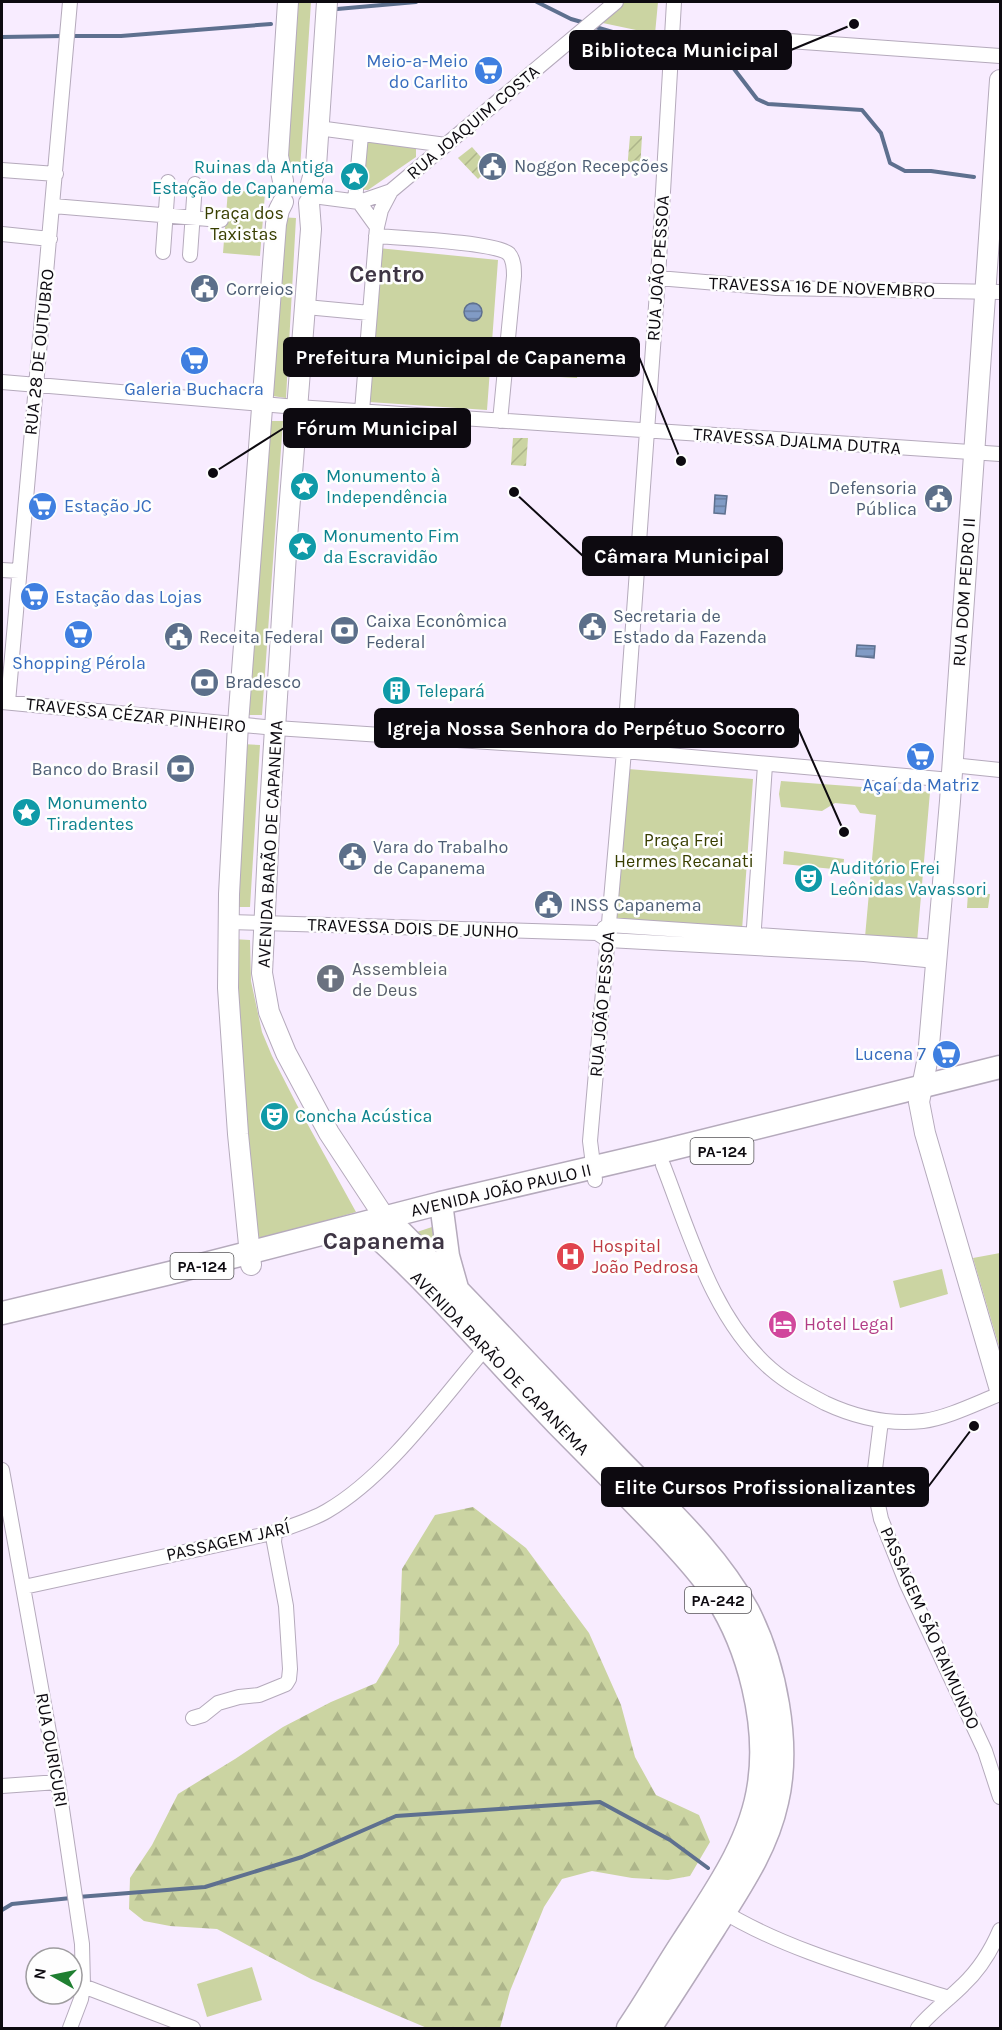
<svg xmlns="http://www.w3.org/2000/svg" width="1002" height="2030" viewBox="0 0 1002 2030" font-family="Karla,sans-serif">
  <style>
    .green { fill: #cbd4a2 }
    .forest { fill: url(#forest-firs) }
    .garden { fill: url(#garden-furrows) }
    .water { fill: url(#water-rules); stroke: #5e708f; stroke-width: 1.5 }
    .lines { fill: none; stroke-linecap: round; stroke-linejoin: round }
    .stream { stroke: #5e708f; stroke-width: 4 }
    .street-casing { stroke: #b5aabc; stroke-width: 16 }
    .secondary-casing { stroke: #b5aabc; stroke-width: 22 }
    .primary-casing { stroke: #b5aabc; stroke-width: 25 }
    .street { stroke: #fff; stroke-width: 14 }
    .secondary { stroke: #fff; stroke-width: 20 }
    .primary { stroke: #fff; stroke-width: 22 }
    .labels { text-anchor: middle; stroke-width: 5; stroke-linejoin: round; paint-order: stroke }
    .shield { fill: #fefefe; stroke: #555357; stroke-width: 1.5 }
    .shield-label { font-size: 16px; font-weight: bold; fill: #0d0a10 }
    .shop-label { font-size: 18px; fill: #366cbe; stroke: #fefefe }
    .street-label { font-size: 18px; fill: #0d0a10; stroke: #fefefe }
    .service-label { font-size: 18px; fill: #4e5e75; stroke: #fefefe; text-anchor: start }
    .culture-label { font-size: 18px; fill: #0d838f; stroke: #fefefe; text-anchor: start }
    .park-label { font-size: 18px; fill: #383e00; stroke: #fefefe }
    .worship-label { font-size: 18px; fill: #5b616d; stroke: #fefefe; text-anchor: start }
    .health-label { font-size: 18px; fill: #be3a42; stroke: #fefefe; text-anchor: start }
    .hotel-label { font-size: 18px; fill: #b23c85; stroke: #fefefe; text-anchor: start }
    .district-label { font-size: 24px; font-weight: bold; fill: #3e3544; stroke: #fefefe }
    .leader { fill: none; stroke: #0d0a10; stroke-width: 2 }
    .callout-dot { fill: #0d0a10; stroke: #fefefe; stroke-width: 2 }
    .callout { fill: #0d0a10; stroke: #0d0a10; stroke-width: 2 }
    .callout-label { font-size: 20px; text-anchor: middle; font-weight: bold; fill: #fff }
  </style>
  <defs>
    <pattern id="forest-firs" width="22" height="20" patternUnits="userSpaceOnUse" patternTransform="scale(1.5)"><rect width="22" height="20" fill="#cbd4a2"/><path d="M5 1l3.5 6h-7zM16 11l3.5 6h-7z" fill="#adb58a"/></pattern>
    <pattern id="garden-furrows" width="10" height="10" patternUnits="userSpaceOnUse" patternTransform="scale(1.5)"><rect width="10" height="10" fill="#cbd4a2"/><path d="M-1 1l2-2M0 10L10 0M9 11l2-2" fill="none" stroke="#adb58a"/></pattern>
    <pattern id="water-rules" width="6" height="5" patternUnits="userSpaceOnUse" patternTransform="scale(1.5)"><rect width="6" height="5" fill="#819bc5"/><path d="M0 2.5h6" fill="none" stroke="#687d9f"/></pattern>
  </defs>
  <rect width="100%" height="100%" fill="#f8ecff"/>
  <path class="green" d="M292 2H311L300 170 282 168Z
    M623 2H658L655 34 598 22Z
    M354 140 416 147V157L368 190 349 189Z
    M228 190 265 193 260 256 223 253Z
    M278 217 296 218 286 398 266 395Z
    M378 248 498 260 487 410 369 402Z
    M528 346 580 349 577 378 525 375Z
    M264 421H283L262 715H246Z
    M241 744 260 745 250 907H232Z
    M628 769 753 779 742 930 615 923Z
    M781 781 930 792 917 942 865 937 876 815 860 813 855 805 835 803 822 811 781 807 779 794Z
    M784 851 844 859 843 870 783 864Z
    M968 893 990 894 988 908H967Z
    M233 939 250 940 251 981 262 1032 272 1056 297 1105 356 1212 246 1244Z
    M432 1227 442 1271 405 1236Z
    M1000 1253V1350L973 1258Z
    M942 1269 948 1294 900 1308 893 1281Z
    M252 1967 262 2000 207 2017 197 1984Z"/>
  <path class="forest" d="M473 1507 526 1548 589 1633 621 1705 635 1757 656 1795 699 1815 710 1842 690 1876 668 1880 632 1878 592 1871 562 1879 544 1907 510 1991 500 2028H427L311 1979 217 1929 170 1926 144 1921 129 1909 130 1878 152 1845 178 1794 235 1759 283 1727 331 1702 376 1683 399 1644 402 1569 435 1515Z"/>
  <path class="garden" d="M630 136H642L640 171 627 170Z
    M472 147 486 163 487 170 478 179 458 158Z
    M513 438H528L526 466 511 465Z"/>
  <path class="water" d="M464 312a9 9 0 1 1 18 0a9 9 0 1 1-18 0Z
    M715 495 727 496 725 514 714 513Z
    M857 645 875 646 874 658 856 656Z"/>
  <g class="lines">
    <path class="stream" d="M537 2 571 19 585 23
      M337 9 416 2
      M592 26 616 33 685 42 728 61 757 99 768 104 862 110 881 133 890 163 905 171H931L974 177
      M71 36H121L271 24
      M2 37 64 36
      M78 1897 205 1887 302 1857 396 1816 600 1802 670 1840 708 1868
      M2 1910 12 1904 71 1898"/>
    <defs>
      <path id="street" d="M789 41 1000 56
        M318 128 446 145
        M2 170 56 174
        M313 196 359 202 391 191 616 2
        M355 201 361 135
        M359 202 377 227
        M53 206 221 220
        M2 234 50 239
        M376 236C399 238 496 242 509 254 514 260 514 269 514 276L500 421
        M163 252 168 182
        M190 255 195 184
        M658 278 776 288 1000 292
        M306 307 370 313
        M2 382 297 407 1000 454
        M362 411 377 227 381 210 391 191
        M2 570 19 571
        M2 702 276 728 624 751 951 780
        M8 702 70 2
        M952 765 1000 770
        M229 922 597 933 608 940 864 954 936 961
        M604 928 609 925 937 947
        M753 942 765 765
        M663 1165C690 1234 713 1319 771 1369 787 1383 806 1393 825 1403 855 1417 889 1425 923 1421 947 1418 977 1403 1000 1394
        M595 1180 590 1141 624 751 658 278 674 2
        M881 1421 875 1469V1491L881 1519 906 1582 985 1751 1000 1797
        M2 1470 58 1782 82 1944 83 1986 81 1999 70 2028
        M24 1587 272 1533C291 1526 310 1521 327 1511 389 1475 442 1398 489 1344
        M193 1718 203 1715 218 1703 239 1697 259 1695 286 1684 289 1679 290 1669 286 1606 274 1542 275 1532
        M2 1786 58 1782
        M719 1909C784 1950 875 1974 949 1998
        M83 1986 193 2028
        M918 2028C931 2012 948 2000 963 1985 980 1969 991 1951 1000 1930"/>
      <path id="secondary" d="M1000 80 950 801 928 1057 919 1102 925 1133 1000 1390
        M283 181 278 156 288 2
        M311 184 316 166 327 2
        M309 203 311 229 287 538 270 808 262 973 269 1012 286 1053 329 1133 385 1218 395 1226
        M251 1265 238 1134 228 988 229 894 238 724 276 224 279 210 283 202"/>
      <path id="primary" d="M441 1203 448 1256 457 1288
        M397 1228C471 1302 542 1379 615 1455 661 1503 716 1551 748 1611 775 1664 791 1743 777 1802 767 1849 739 1889 714 1929 693 1962 672 1995 650 2028
        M374 1234C439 1293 496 1361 557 1424 593 1460 628 1496 663 1533 681 1553 701 1573 716 1597 749 1648 768 1724 759 1784 751 1842 714 1893 683 1941 664 1970 647 2000 628 2028
        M2 1313 170 1273 441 1203 659 1152 1000 1067"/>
    </defs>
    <use href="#street" class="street-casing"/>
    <use href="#secondary" class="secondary-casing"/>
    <use href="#primary" class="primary-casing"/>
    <use href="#street" class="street"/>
    <use href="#secondary" class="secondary"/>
    <use href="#primary" class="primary"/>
  </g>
  <defs>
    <symbol id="supermarket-disc" viewBox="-11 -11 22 22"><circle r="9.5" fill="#3f7fe0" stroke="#fefefe"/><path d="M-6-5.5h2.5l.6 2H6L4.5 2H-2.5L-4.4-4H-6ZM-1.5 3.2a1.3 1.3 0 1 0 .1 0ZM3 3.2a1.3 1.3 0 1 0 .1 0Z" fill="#fff"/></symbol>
    <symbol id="civic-disc" viewBox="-11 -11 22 22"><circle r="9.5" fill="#5c6f8a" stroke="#fefefe"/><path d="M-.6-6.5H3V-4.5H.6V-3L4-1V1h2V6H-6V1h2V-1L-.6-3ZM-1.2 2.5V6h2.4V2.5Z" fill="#fff"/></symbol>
    <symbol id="sight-disc" viewBox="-11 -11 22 22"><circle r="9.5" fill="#0f9aa8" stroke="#fefefe"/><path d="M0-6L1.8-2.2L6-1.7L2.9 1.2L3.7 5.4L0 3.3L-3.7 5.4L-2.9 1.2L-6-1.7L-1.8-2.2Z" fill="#fff"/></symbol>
    <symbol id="bank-disc" viewBox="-11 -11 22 22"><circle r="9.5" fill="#5c6f8a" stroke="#fefefe"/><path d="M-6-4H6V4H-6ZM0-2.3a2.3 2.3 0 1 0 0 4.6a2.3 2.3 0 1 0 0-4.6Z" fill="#fff"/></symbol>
    <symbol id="building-disc" viewBox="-11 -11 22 22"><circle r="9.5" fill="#0f9aa8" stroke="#fefefe"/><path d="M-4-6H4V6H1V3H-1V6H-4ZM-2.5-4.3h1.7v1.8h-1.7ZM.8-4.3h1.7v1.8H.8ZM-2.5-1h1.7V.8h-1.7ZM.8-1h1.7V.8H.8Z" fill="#fff"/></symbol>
    <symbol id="theatre-disc" viewBox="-11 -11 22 22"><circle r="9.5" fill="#0f9aa8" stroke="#fefefe"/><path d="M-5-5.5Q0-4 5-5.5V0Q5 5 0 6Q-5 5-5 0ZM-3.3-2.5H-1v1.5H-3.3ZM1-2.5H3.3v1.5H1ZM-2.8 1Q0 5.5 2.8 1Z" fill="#fff"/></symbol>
    <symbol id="church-disc" viewBox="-11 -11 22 22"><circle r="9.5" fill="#6b7280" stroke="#fefefe"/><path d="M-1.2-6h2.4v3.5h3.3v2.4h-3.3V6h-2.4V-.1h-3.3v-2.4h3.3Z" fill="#fff"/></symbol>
    <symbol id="hospital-disc" viewBox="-11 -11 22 22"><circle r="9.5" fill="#e0444e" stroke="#fefefe"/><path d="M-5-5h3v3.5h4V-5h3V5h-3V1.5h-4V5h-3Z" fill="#fff"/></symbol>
    <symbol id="hotel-disc" viewBox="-11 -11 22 22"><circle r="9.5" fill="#d1479c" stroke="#fefefe"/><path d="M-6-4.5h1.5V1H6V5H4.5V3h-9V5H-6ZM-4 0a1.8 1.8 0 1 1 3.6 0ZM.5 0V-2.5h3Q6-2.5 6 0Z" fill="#fff"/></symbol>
  </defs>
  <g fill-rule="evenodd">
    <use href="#supermarket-disc" x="472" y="54" width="33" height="33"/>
    <use href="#civic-disc" x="476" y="150" width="33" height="33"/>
    <use href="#sight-disc" x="338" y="160" width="33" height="33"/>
    <use href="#civic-disc" x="188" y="272" width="33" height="33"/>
    <use href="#supermarket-disc" x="178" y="344" width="33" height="33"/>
    <use href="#sight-disc" x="288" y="470" width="33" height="33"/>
    <use href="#civic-disc" x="922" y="482" width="33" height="33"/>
    <use href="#supermarket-disc" x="26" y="490" width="33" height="33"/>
    <use href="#sight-disc" x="286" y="530" width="33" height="33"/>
    <use href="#supermarket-disc" x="18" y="580" width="33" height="33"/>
    <use href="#civic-disc" x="576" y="610" width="33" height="33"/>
    <use href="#bank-disc" x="328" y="614" width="33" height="33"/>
    <use href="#supermarket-disc" x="62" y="618" width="33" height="33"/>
    <use href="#civic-disc" x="162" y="620" width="33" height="33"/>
    <use href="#bank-disc" x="188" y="666" width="33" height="33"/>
    <use href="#building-disc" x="380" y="674" width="33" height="33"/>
    <use href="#supermarket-disc" x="904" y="740" width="33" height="33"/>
    <use href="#bank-disc" x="164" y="752" width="33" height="33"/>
    <use href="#sight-disc" x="10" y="796" width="33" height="33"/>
    <use href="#civic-disc" x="336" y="840" width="33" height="33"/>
    <use href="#theatre-disc" x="792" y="862" width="33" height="33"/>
    <use href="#civic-disc" x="532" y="888" width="33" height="33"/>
    <use href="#church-disc" x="314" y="962" width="33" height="33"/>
    <use href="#supermarket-disc" x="930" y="1038" width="33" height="33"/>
    <use href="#theatre-disc" x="258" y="1100" width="33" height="33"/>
    <use href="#hospital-disc" x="554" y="1240" width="33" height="33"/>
    <use href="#hotel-disc" x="766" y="1308" width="33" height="33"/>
  </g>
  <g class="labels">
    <g class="shield">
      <rect x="690.5" y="1138" width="63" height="26" rx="4.5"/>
      <rect x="170.5" y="1253" width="63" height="26" rx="4.5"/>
      <rect x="685" y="1587" width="66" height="26" rx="4.5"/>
    </g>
    <g class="shield-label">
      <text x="722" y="1157">PA-124</text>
      <text x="202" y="1272">PA-124</text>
      <text x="718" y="1606">PA-242</text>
    </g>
    <g class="shop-label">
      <text x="468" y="67" text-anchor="end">Meio-a-Meio<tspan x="468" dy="21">do Carlito</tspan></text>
      <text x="194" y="395">Galeria Buchacra</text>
      <text x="64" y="512" text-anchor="start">Estação JC</text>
      <text x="55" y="603" text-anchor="start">Estação das Lojas</text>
      <text x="79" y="669">Shopping Pérola</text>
      <text x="921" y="791">Açaí da Matriz</text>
      <text x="926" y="1060" text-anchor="end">Lucena 7</text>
    </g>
    <g class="street-label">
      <text transform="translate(473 122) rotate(-40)" y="6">RUA JOAQUIM COSTA</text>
      <text transform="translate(658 268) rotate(-86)" y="6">RUA JOÃO PESSOA</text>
      <text transform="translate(822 287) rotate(2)" y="6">TRAVESSA 16 DE NOVEMBRO</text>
      <text transform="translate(39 352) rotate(-84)" y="6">RUA 28 DE OUTUBRO</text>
      <text transform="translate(797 441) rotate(4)" y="6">TRAVESSA DJALMA DUTRA</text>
      <text transform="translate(964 592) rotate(-86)" y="6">RUA DOM PEDRO II</text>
      <text transform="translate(136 715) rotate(6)" y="6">TRAVESSA CÉZAR PINHEIRO</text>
      <text transform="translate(270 844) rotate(-87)" y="6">AVENIDA BARÃO DE CAPANEMA</text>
      <text transform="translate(413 928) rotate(2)" y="6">TRAVESSA DOIS DE JUNHO</text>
      <text transform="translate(602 1004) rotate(-85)" y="6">RUA JOÃO PESSOA</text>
      <text transform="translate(501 1190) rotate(-13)" y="6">AVENIDA JOÃO PAULO II</text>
      <text transform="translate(500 1363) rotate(46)" y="6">AVENIDA BARÃO DE CAPANEMA</text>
      <text transform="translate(228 1541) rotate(-13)" y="6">PASSAGEM JARÍ</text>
      <text transform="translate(930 1628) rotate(66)" y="6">PASSAGEM SÃO RAIMUNDO</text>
      <text transform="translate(52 1750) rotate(80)" y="6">RUA OURICURI</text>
    </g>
    <g class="service-label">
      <text x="514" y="172">Noggon Recepções</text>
      <text x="226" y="295">Correios</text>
      <text x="917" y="494" text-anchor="end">Defensoria<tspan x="917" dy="21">Pública</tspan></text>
      <text x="613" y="622">Secretaria de<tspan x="613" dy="21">Estado da Fazenda</tspan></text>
      <text x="366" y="627">Caixa Econômica<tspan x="366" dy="21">Federal</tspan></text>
      <text x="199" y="643">Receita Federal</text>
      <text x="225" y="688">Bradesco</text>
      <text x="159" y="775" text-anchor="end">Banco do Brasil</text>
      <text x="373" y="853">Vara do Trabalho<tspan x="373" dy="21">de Capanema</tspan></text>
      <text x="570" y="911">INSS Capanema</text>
    </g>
    <g class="culture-label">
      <text x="334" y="173" text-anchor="end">Ruinas da Antiga<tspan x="334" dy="21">Estação de Capanema</tspan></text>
      <text x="326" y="482">Monumento à<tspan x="326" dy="21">Independência</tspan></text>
      <text x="323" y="542">Monumento Fim<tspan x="323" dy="21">da Escravidão</tspan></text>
      <text x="417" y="697">Telepará</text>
      <text x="47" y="809">Monumento<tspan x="47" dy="21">Tiradentes</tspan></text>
      <text x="830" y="874">Auditório Frei<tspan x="830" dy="21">Leônidas Vavassori</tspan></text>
      <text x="295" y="1122">Concha Acústica</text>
    </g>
    <g class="park-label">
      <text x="244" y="219">Praça dos<tspan x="244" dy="21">Taxistas</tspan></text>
      <text x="684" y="846">Praça Frei<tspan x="684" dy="21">Hermes Recanati</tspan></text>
    </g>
    <g class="worship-label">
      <text x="352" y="975">Assembleia<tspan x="352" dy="21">de Deus</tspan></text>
    </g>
    <g class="health-label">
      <text x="592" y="1252">Hospital<tspan x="592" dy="21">João Pedrosa</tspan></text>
    </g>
    <g class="hotel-label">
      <text x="804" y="1330">Hotel Legal</text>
    </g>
    <g class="district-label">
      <text x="387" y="282">Centro</text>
      <text x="384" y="1249">Capanema</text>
    </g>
  </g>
  <path class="leader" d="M854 24L791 50M681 461L639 357M213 473L284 428M514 492L583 556M844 832L798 728M974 1426L928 1487"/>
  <g class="callout-dot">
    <circle cx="854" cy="24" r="6"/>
    <circle cx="681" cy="461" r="6"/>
    <circle cx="213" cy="473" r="6"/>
    <circle cx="514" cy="492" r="6"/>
    <circle cx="844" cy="832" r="6"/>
    <circle cx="974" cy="1426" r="6"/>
  </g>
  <g class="callout">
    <rect x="570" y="31" width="221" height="38" rx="6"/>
    <rect x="284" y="338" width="355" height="38" rx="6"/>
    <rect x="284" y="409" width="186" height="38" rx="6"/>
    <rect x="583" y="537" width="199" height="38" rx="6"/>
    <rect x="375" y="709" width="423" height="38" rx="6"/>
    <rect x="602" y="1468" width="326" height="38" rx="6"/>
  </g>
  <g class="callout-label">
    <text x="680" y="57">Biblioteca Municipal</text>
    <text x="461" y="364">Prefeitura Municipal de Capanema</text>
    <text x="377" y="435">Fórum Municipal</text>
    <text x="682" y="563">Câmara Municipal</text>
    <text x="586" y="735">Igreja Nossa Senhora do Perpétuo Socorro</text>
    <text x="765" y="1494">Elite Cursos Profissionalizantes</text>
  </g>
  <rect width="1002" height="2030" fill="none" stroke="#0d0a10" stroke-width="6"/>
  <g transform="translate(54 1976) rotate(279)"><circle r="28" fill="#fefefe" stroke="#9e9c9f" stroke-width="1.5"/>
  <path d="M0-4.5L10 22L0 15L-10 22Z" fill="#1f7f31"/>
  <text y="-9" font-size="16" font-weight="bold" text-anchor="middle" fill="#0d0a10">N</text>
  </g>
</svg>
